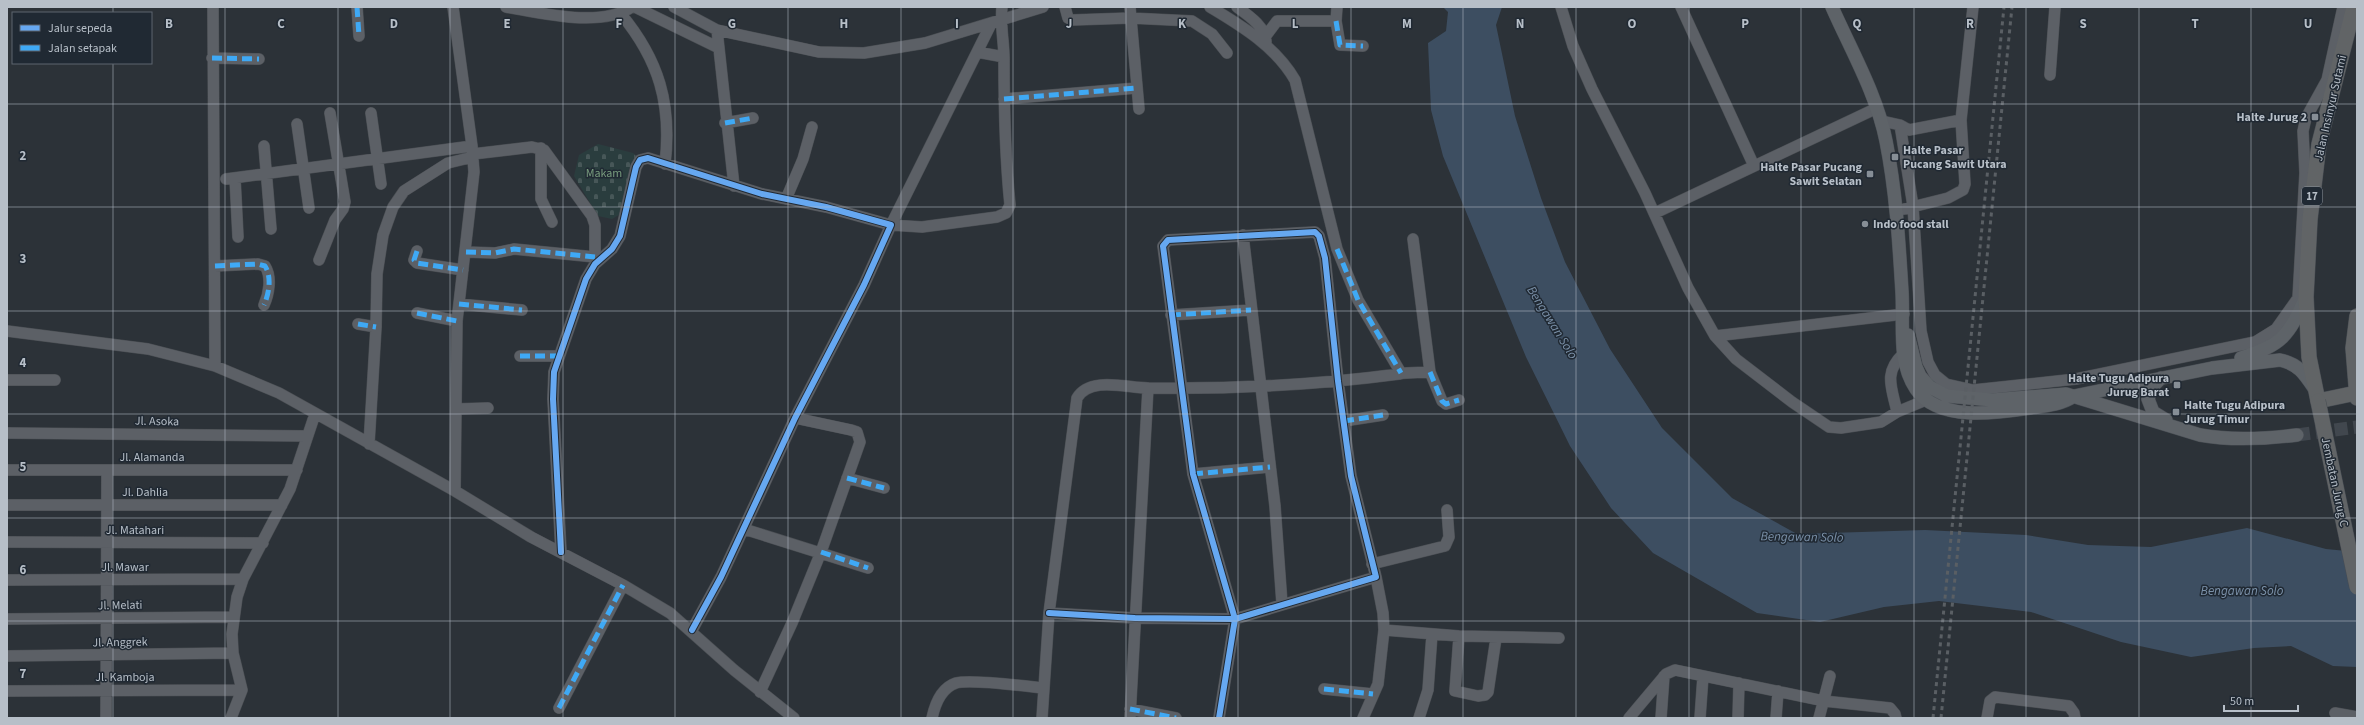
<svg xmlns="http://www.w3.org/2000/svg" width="2364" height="725" viewBox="0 0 2364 725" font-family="'Source Sans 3',sans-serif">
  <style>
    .cemetery { fill: url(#cemetery-stones) }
    .water { fill: #3d4e61 }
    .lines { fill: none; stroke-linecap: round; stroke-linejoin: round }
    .major-tunnel { stroke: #41474e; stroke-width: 13; stroke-dasharray: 13 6; stroke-linecap: butt }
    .minor-casing { stroke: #4a4e53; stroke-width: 12 }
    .major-casing { stroke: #4a4f55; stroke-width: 14 }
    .highway-casing { stroke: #494e54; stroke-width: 16 }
    .minor { stroke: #5c6066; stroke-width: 11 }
    .major { stroke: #5e6368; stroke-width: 13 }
    .highway { stroke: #616466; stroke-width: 15 }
    .rail { stroke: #5a5f64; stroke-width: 3; stroke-dasharray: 4 4; stroke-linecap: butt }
    .highway-bridge-casing { stroke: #494e54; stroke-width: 16; stroke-linecap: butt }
    .highway-bridge { stroke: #616466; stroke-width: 15 }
    .quiet { stroke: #3fa9f5; stroke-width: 5; stroke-dasharray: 10 5; stroke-linecap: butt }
    .cycleway-casing { stroke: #202933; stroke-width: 8 }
    .cycleway { stroke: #66a8f1; stroke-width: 6 }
    .grid { fill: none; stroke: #b7bfc8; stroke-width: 1; stroke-opacity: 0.55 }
    .poi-dot { fill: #868e96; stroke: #202933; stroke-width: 1.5 }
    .labels { text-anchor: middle; stroke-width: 3; stroke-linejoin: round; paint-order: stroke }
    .shield { fill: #202933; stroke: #8a929b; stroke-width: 1 }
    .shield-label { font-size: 11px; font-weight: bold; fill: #b7bfc8 }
    .street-label { font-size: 12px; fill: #b7bfc8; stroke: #202933 }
    .poi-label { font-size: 12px; font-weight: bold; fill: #b7bfc8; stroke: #202933; text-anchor: end }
    .park-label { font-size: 12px; fill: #789c7e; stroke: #202933 }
    .water-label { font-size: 13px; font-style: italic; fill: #7b91a9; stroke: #202933 }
    .grid-label { font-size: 13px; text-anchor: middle; font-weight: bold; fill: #b7bfc8; stroke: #202933; stroke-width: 3; stroke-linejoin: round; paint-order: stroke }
  </style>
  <defs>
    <pattern id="cemetery-stones" width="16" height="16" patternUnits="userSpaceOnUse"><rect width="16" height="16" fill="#2a3d3e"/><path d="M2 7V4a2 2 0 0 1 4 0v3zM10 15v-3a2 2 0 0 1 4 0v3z" fill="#475758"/></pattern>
  </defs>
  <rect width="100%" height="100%" fill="#2c3238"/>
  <path class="cemetery" d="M598 144 633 153 636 156 622 213 612 219 598 216 574 176 579 155Z"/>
  <path class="water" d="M1443 7H1502L1496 25 1515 116 1541 198 1565 262 1610 349 1662 428 1732 498 1797 534 1925 530 2026 535 2088 545 2151 547 2247 528 2326 549 2357 552V667L2333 666 2291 646 2254 648 2191 657 2121 642 2031 612 1939 601 1884 607 1820 622 1757 613 1653 553 1611 508 1570 446 1526 357 1443 156 1431 110 1428 43 1446 31 1448 12Z"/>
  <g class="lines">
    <path class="major-tunnel" d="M2297 435 2357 427"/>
    <defs>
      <path id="minor" d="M213 7 215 366
        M357 7 359 36
        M453 7 472 146 474 172 457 321 455 491
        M506 7C542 13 600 28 632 7
        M635 7 717 47
        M674 7 717 30 819 52 864 53 925 43 1043 7
        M1065 7 1068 18 1072 20 1130 18 1192 21 1212 34 1227 53
        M1130 7 1139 109
        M1210 7C1242 26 1276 47 1295 80L1337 249 1358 300 1401 373
        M1237 7C1248 15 1266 27 1266 42
        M1561 7 1573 46 1592 89 1645 193 1688 288 1715 336 1736 359 1792 402 1829 427 1841 428 1881 422 1897 412 1926 400
        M1681 7 1754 166
        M621 14C659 60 672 104 665 164
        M1336 21 1340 45 1363 46
        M991 24 891 225 922 227 997 217 1006 213 1010 205C1005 156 1004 108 1004 59 1004 41 1000 25 1002 7
        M717 30 734 186
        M1265 37 1277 21H1336L1337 7
        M977 52 1004 57
        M212 58 259 59
        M2050 75 2055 7
        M1004 99 1137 88
        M371 113 381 184
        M1882 121 1900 125 1909 130 1961 120 1973 7
        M725 123 753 118
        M297 124 309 208
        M1900 125 1913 206 1921 331 1928 362 1935 375 1946 384 1973 390 2076 379 2255 342 2276 329 2298 298 2305 173 2303 131 2306 118 2327 80 2343 7
        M264 146 271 229
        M541 148V199L552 222
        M473 154 532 147 544 150 592 216 595 225V264
        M235 178 238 237
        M226 179 472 146
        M786 199 803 159 812 127
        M1896 211 1948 198 1963 190 1965 184 1961 120
        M1655 213 1877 108
        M1243 235 1275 506 1282 604
        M417 251 414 260 417 263 463 270
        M466 252 495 253 514 249 595 257
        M319 260 335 220 343 209 345 202 330 113
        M215 266 258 264 265 266C272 277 269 294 264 305
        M459 304 522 310
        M417 313 457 321
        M1171 315 1251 310
        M358 324 376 327
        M7 331 148 349 215 366 279 393 455 491 531 537 623 585 670 613 734 670 794 718
        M1715 336 1904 314
        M520 356H558
        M1430 372 1442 401 1446 404 1459 400
        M7 380H55
        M456 409 488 408
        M1897 412C1892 388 1883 373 1903 354
        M1344 421 1383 415
        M7 433 307 436
        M369 444 376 327 377 274 383 235 393 207 404 191 448 163 473 157
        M7 470H297
        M1193 474 1270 467
        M847 478 884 488
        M7 505H282
        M744 529 868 568
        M7 542 263 543
        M561 552 553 399 554 372 586 279 595 264 612 249 620 236 636 167 640 160 648 158 762 194 826 207 891 225 864 285 795 418 721 577 692 630
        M1372 564 1445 546 1449 537 1447 510
        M7 580 243 579
        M1049 613 1135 618 1235 619 1376 577 1351 476 1338 381 1325 258 1319 236 1315 232 1168 240 1163 246 1193 474 1235 619 1219 718
        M7 619 233 617
        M1384 630 1459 636 1559 638
        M1459 636 1455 691 1478 696 1485 695 1488 692 1496 638
        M7 656 233 653
        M1324 689 1373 694
        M7 691 242 690
        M760 692 792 623 821 552 860 442 857 432 851 430 795 418
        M559 708 623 585
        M1130 709 1176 718
        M2335 713 2357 717
        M106 718 107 470
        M231 718 242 690 233 653 232 634 237 597 243 579 290 489 315 414
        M932 718C935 704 941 688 956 683 970 679 1025 686 1043 688
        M1042 718 1049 613 1077 398C1090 376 1127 388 1148 388 1232 389 1317 385 1399 374 1409 372 1420 373 1430 372L1413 239
        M1130 718 1148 388
        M1363 718 1378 684 1384 630 1383 613 1376 577
        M1419 718 1428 690 1432 634
        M1629 718 1666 674 1675 670 1824 701 1890 708 1895 714 1896 718
        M1661 718 1664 676
        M1700 718 1703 676
        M1738 718 1739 683
        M1776 718 1778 691
        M1819 718 1830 676
        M1987 718 1990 701 1995 697 2069 706 2074 713 2075 718"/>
      <path id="major" d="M1832 7C1851 50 1877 95 1886 141 1896 191 1899 242 1902 292 1904 325 1897 361 1916 389 1938 422 1997 413 2030 408 2045 406 2061 405 2074 396L2212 368 2280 360C2298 364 2304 373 2314 388
        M1908 335 1916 367 1920 376 1930 387 1947 396 1992 400 2066 394 2200 435C2232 441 2264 439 2297 435
        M2241 358C2283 344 2288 337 2306 297
        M2161 378 2152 387 2148 399 2153 412 2166 420"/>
      <path id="highway" d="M2354 7 2319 144 2310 219 2306 297 2309 357 2318 401 2356 393
        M2357 316 2353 348 2357 398"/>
    </defs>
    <use href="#minor" class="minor-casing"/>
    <use href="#major" class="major-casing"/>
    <use href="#highway" class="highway-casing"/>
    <use href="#minor" class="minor"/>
    <use href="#major" class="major"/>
    <use href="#highway" class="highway"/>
    <path class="rail" d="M1933 718 2004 7
      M1941 718 2012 7"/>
    <defs>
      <path id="highway-bridge" d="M2318 401 2357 587"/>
    </defs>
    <use href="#highway-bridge" class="highway-bridge-casing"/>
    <use href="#highway-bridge" class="highway-bridge"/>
    <path class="quiet" d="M357 7 359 36
      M1336 21 1340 45 1363 46
      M212 58 259 59
      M1004 99 1137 88
      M725 123 753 118
      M1337 249 1358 300 1401 373
      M417 251 414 260 417 263 463 270
      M466 252 495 253 514 249 595 257
      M215 266 258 264 265 266C272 277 269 294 264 305
      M459 304 522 310
      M417 313 457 321
      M1171 315 1251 310
      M358 324 376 327
      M520 356H558
      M1430 372 1442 401 1446 404 1459 400
      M1344 421 1383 415
      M1193 474 1270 467
      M847 478 884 488
      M821 552 868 568
      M1324 689 1373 694
      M559 708 623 585
      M1130 709 1176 718"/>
    <defs>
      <path id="cycleway" d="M561 552 553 399 554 372 586 279 595 264 612 249 620 236 636 167 640 160 648 158 762 194 826 207 891 225 864 285 795 418 721 577 692 630
        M1049 613 1135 618 1235 619 1376 577 1351 476 1338 381 1325 258 1319 236 1315 232 1168 240 1163 246 1193 474 1235 619 1219 718"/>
    </defs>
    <use href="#cycleway" class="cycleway-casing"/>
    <use href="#cycleway" class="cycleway"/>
  </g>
  <path class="grid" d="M113 7V13M225 7V718M338 7V718M450 7V718M563 7V718M675 7V718M788 7V718M901 7V718M1013 7V718M1126 7V718M1238 7V718M1351 7V718M1463 7V718M1576 7V718M1689 7V718M1801 7V718M1914 7V718M2026 7V718M2139 7V718M2251 7V718M113 63V718M7 104H2357M7 207H2357M7 311H2357M7 414H2357M7 518H2357M7 621H2357"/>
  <g class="poi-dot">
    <rect x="2311" y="113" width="8" height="8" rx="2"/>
    <rect x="1891" y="153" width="8" height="8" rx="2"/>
    <rect x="1866" y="170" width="8" height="8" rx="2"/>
    <circle cx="1865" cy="224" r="4"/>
    <rect x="2173" y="381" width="8" height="8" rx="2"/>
    <rect x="2172" y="408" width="8" height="8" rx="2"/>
  </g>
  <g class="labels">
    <rect class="shield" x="2302" y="187" width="20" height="18" rx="3"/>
    <g class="shield-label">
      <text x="2312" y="200">17</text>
    </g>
    <g class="street-label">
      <text transform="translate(2330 108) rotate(-77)" y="4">Jalan Insinyur Sutami</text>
      <text transform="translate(157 421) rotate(1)" y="4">Jl. Asoka</text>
      <text x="152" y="461">Jl. Alamanda</text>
      <text transform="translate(2335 482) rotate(78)" y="4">Jembatan Jurug C</text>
      <text x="145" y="496">Jl. Dahlia</text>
      <text x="135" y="534">Jl. Matahari</text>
      <text x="125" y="571">Jl. Mawar</text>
      <text transform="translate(120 605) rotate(-1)" y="4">Jl. Melati</text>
      <text transform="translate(120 642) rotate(-1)" y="4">Jl. Anggrek</text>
      <text x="125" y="681">Jl. Kamboja</text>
    </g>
    <g class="poi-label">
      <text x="2307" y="121">Halte Jurug 2</text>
      <text x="1903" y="154" text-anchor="start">Halte Pasar<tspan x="1903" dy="14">Pucang Sawit Utara</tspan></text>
      <text x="1862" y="171">Halte Pasar Pucang<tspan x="1862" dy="14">Sawit Selatan</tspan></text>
      <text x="1873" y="228" text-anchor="start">Indo food stall</text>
      <text x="2169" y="382">Halte Tugu Adipura<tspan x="2169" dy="14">Jurug Barat</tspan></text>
      <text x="2184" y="409" text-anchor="start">Halte Tugu Adipura<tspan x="2184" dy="14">Jurug Timur</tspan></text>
    </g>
    <g class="park-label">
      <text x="604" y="177">Makam</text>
    </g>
    <g class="water-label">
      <text transform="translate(1553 322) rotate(58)" y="5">Bengawan Solo</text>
      <text transform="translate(1802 536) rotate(1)" y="5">Bengawan Solo</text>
      <text x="2242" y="595">Bengawan Solo</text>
    </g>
  </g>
  <g class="grid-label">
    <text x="169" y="28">B</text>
    <text x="281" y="28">C</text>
    <text x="394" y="28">D</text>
    <text x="507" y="28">E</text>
    <text x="619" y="28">F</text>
    <text x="732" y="28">G</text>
    <text x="844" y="28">H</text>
    <text x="957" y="28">I</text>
    <text x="1069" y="28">J</text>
    <text x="1182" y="28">K</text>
    <text x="1295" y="28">L</text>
    <text x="1407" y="28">M</text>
    <text x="1520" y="28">N</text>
    <text x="1632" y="28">O</text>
    <text x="1745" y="28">P</text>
    <text x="1857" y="28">Q</text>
    <text x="1970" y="28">R</text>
    <text x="2083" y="28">S</text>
    <text x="2195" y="28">T</text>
    <text x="2308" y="28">U</text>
    <text x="23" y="160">2</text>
    <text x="23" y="263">3</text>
    <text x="23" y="367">4</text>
    <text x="23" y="471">5</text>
    <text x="23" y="574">6</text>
    <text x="23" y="678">7</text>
  </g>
  <rect width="2364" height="725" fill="none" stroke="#b7bfc8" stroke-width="16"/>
  <rect x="12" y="12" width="140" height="52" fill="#202933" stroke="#5c656f"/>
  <rect x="20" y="25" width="20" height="6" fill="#66a8f1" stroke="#5c656f"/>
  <text x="48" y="32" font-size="12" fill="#b7bfc8">Jalur sepeda</text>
  <rect x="20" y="45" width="20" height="6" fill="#3fa9f5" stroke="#5c656f"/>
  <text x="48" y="52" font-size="12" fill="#b7bfc8">Jalan setapak</text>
  <path d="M2224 705v6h74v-6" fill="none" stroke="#b7bfc8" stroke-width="2"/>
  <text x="2230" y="705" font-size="12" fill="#b7bfc8" stroke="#202933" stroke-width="3" paint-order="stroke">50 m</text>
</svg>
